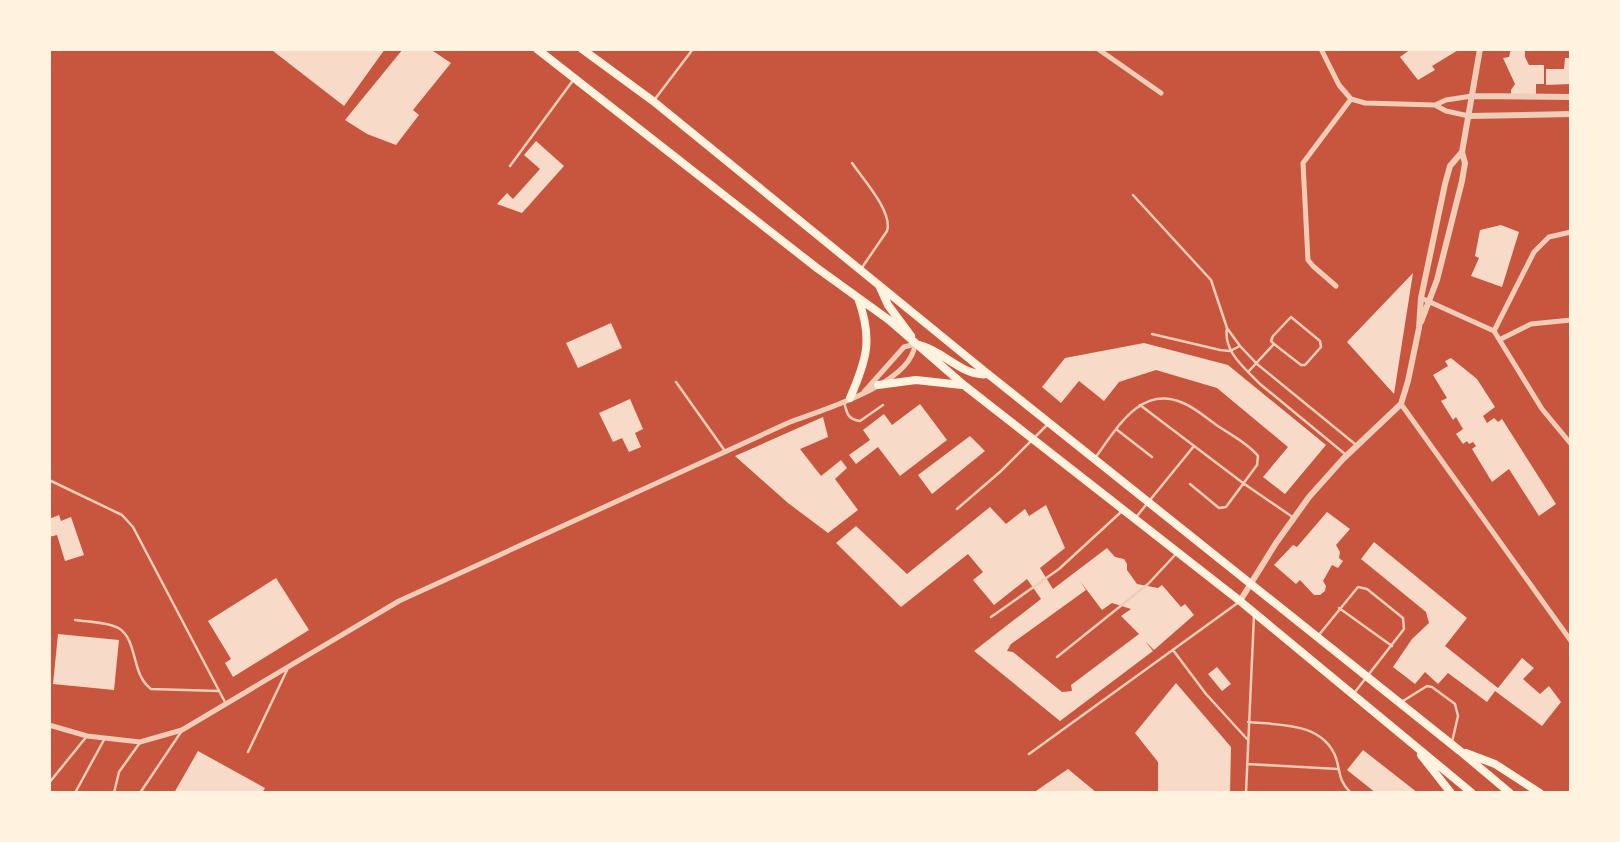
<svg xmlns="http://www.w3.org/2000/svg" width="1620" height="842" viewBox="0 0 1620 842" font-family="'Fira Sans Condensed',sans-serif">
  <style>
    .building { fill: #f7dbc8; fill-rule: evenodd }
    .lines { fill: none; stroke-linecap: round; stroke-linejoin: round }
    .service { stroke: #f1ccb7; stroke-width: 2.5 }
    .minor { stroke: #f1ccb7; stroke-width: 5 }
    .tertiary { stroke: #f1ccb7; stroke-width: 6 }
    .primary { stroke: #fff3e0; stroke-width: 8 }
  </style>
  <rect width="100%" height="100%" fill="#c8553d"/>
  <path class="building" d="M275 49H385L344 106 273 51Z
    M403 49H430L451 63 413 110 419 115 396 145 367 134 345 120Z
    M1411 49H1460L1432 66 1435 70 1418 80 1400 57Z
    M1511 49H1525V57L1529 65H1544V84H1536V94L1511 95V90L1515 84 1503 58 1509 57Z
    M1565 58H1571V84L1546 85V69H1564Z
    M536 141 564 166 522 213 497 204 507 193 513 199 540 169 524 155Z
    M1501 225 1519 232 1502 287 1471 276 1479 258 1475 256 1480 230Z
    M1413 273 1394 394 1347 342Z
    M611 323 622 348 578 368 566 343Z
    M1144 343 1228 365 1326 445 1285 494 1263 477 1288 447 1217 388 1156 370 1119 382 1104 401 1079 381 1061 403 1042 387 1065 358Z
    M1451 358 1477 379 1495 407 1483 416 1487 423 1494 418 1498 422 1502 419 1556 504 1539 516 1509 469 1492 482 1472 449 1476 446 1473 442 1469 444 1467 441 1463 444 1456 434 1463 429 1456 417 1453 420 1441 401 1447 398 1433 375 1448 366 1445 361Z
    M630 399 643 429 635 433 641 447 629 452 622 438 613 442 599 413Z
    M920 404 947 440 900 476 878 447 856 464 849 455 870 440 863 430 884 414 892 425Z
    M823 417 828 437 800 449 821 476 841 460 847 468 835 479 858 510 828 533 788 503 735 456Z
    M970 436 985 451 932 494 918 475Z
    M1046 505 1065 548 1040 568 1053 589 1107 548 1115 557 1124 559 1127 564V570L1137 584 1158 588 1162 585 1181 607 1185 604 1194 615 1154 650 1145 641 1153 651 1060 721 974 651 1041 599 1027 579 994 605 973 580 983 572 968 554 901 607 836 543 856 526 907 574 990 507 1006 524 1025 509 1029 516ZM1080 581 1102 610 1112 603 1131 609 1121 616 1139 634 1071 685 1072 691 1062 692 1013 652 1007 651 1011 644 1086 590Z
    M1327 512 1350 529 1336 545 1340 552 1339 558 1343 561 1338 568 1332 565 1323 581 1326 586 1325 591 1320 595H1314L1300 580 1296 584 1274 565 1293 545 1297 547Z
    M59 515 61 521 71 517 84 555 65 561 57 535 49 537V519Z
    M1374 542 1467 618 1445 646 1498 688 1522 658 1534 668 1523 679 1540 694 1549 686 1561 702 1542 726 1495 691 1487 702 1448 673 1438 684 1425 672 1415 684 1393 667 1412 639 1429 623 1426 612 1361 559Z
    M276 578 309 630 233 677 225 663 231 659 208 621Z
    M58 634 119 640 114 690 53 684Z
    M1217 667 1231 684 1222 691 1208 674Z
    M1176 683 1231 747 1230 793H1158V762L1135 733Z
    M1363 750 1418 793H1376L1347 770Z
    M198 751 265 788 262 793H174Z
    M1068 769 1097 793H1033Z"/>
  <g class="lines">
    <path class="service" d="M655 99 693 49
      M852 163C863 179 893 212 887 231L861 269
      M510 166 574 79
      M1133 195 1211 280 1227 328 1240 346 1257 364 1355 444
      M1227 328C1223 352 1245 368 1260 384L1345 454
      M1152 334 1220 350 1230 351 1240 346
      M1249 371 1274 344 1301 365H1305L1321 347 1320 341 1291 317 1273 336 1271 341 1274 344
      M676 382 725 451
      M844 402C847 413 847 419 860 421L883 405
      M1140 405 1243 483 1294 518
      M1116 429 1152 457
      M1095 458C1116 430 1140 384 1183 403 1194 407 1205 417 1215 424 1229 434 1248 443 1258 456L1257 465 1226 507 1219 508 1190 484
      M49 480 122 515 133 527 226 704
      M957 509 1001 471 1047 425
      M1137 516 1194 446
      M1339 608 1392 646
      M991 617 1059 569 1121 512
      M75 620C88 622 109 622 120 629 138 642 131 674 151 689L219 691
      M1318 636 1358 587 1367 589 1403 618 1404 629 1355 692
      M49 637 50 638
      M1173 650 1206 694 1247 739
      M1057 657 1148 584 1176 554
      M1403 701 1427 686 1432 687 1455 704 1458 716 1452 742
      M1248 722C1279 725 1323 722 1336 758 1341 774 1338 780 1351 793
      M248 752 287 670
      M1029 754 1239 602
      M1247 764 1338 769
      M49 783 87 736
      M75 793 105 738
      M114 793 119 772 139 744
      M140 793 181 732
      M1246 793 1254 615"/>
    <path class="minor" d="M1098 49 1161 93
      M1321 49 1339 85 1351 99 1365 103 1435 105 1446 100 1472 96
      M1435 105 1446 111 1469 116
      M1336 286 1313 266 1308 260 1303 163 1351 99
      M1421 298 1494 331 1542 409 1571 444
      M1494 331 1534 252 1549 237 1571 232
      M1501 339 1531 324 1571 320
      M1401 404 1571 641
      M49 725 87 736 140 742 182 730 399 601 790 422C822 410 912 384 915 344L904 347 864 392"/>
    <path class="tertiary" d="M1472 96 1571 97
      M1469 116 1571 114
      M1421 322 1437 280 1462 181 1465 163 1462 152 1480 49
      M1240 601 1276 543 1309 497 1343 459 1401 404 1408 381 1419 328 1421 298 1445 184 1450 166 1462 152"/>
    <path class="primary" d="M537 49 817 268 889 320 965 386 1240 601 1472 793
      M582 49 653 101 988 374 1460 751 1510 793
      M879 285 888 305 911 336
      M919 345C944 351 964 378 988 374
      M878 385 916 380 962 385
      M850 398C867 359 873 339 858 298
      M1466 753 1495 764 1540 793
      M1421 755 1451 793"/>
  </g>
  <rect width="1620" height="842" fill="none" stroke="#fff3e0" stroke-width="102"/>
</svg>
